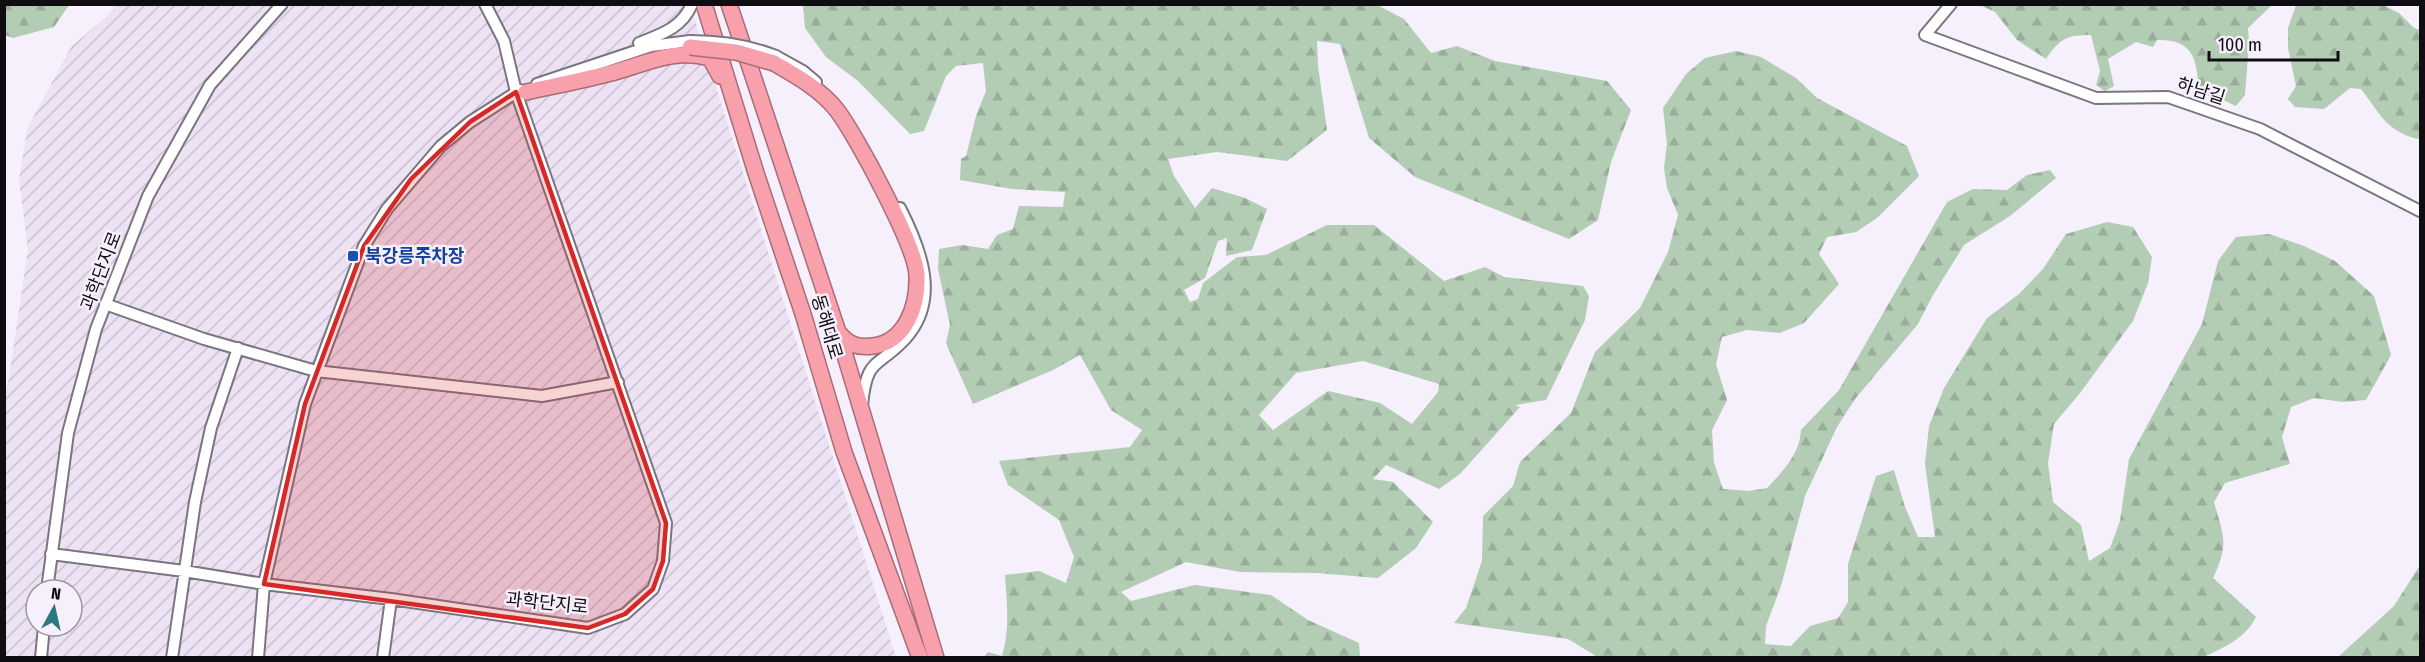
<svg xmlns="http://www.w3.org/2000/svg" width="2425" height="662" viewBox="0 0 2425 662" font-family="'Fira Sans Condensed','Noto Sans KR',sans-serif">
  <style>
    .industrial { fill: url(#industrial-furrows); fill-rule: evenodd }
    .forest { fill: url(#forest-firs); fill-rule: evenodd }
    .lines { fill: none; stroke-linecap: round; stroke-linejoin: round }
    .minor-casing { stroke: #7b7580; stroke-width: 14 }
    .highway-casing { stroke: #a76d77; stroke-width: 18 }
    .minor { stroke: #fff; stroke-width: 10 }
    .highway { stroke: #f9a0ad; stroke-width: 15 }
    .minor-bridge-casing { stroke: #7b7580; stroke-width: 14; stroke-linecap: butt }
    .highway-bridge-casing { stroke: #a76d77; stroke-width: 18; stroke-linecap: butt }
    .minor-bridge { stroke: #fff; stroke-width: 10 }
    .highway-bridge { stroke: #f9a0ad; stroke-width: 15 }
    .marked { fill: #d62828; fill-opacity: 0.2; stroke: #d62828; stroke-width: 4.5; stroke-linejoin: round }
    .transit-dot { fill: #1a4fb4; stroke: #f6effc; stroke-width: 2 }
    .labels { text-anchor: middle; stroke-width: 5; stroke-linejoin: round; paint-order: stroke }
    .street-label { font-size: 18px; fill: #100d12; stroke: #f6effc }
    .transit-label { font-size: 18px; font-weight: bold; fill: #164399; stroke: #f6effc; text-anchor: start }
  </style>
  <defs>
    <pattern id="industrial-furrows" width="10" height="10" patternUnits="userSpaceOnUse" patternTransform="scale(1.5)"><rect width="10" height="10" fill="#ece2f4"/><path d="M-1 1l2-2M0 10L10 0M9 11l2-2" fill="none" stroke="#c9c1d0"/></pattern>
    <pattern id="forest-firs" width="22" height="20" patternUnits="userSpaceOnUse" patternTransform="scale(1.5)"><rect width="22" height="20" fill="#b3ccb4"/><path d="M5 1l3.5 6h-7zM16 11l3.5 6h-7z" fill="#99ae9a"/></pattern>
  </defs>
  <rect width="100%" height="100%" fill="#f6effc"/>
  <path class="industrial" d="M116 5H690L896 657H5L4 393 8 384 28 249 19 180 27 129 71 47 108 15ZM36 590H72V626H36Z"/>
  <path class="forest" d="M5 4H69V5L54 27 13 38 5 35Z
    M2381 4 2399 13 2414 28 2420 30V138L2417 139C2385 130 2380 113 2361 89L2350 88 2324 109 2295 107 2288 99 2296 86 2288 48V28L2296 5Z
    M803 5H1377L1404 19 1431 53 1457 46 1495 61 1607 81 1631 110 1611 162 1598 220 1569 239 1415 177 1369 138 1340 44 1317 41 1318 66 1327 130 1287 161 1217 152 1168 159 1174 176 1195 208 1212 188 1245 198 1267 209 1252 250 1226 256 1227 238 1218 241 1205 278 1184 290 1190 302 1198 299 1203 283 1237 257 1266 255 1327 225H1374L1444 281 1485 267 1504 277 1583 286 1589 296 1585 320 1546 400 1515 405 1520 407 1460 474 1439 489 1386 465 1373 479 1393 482 1433 522 1416 548 1378 578 1317 573 1240 572 1186 562 1121 592 1131 601 1195 585 1271 595 1308 620 1359 643 1360 657H984L988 652 1002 656C1010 629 1007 603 1005 575L1039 571 1066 583 1074 557 1059 520 1008 485 999 461 1130 447 1142 430 1111 410 1080 355 1053 370 973 404 946 343 950 325 938 269 939 249 962 245 988 249 997 235 1013 229 1019 206 1063 207 1065 192 1012 189 960 180 961 159 966 156 976 116 986 91 983 63 956 66 946 76 924 131 910 134 858 81 826 57 805 28ZM1363 361 1439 384 1438 392 1412 424 1380 403 1328 391 1273 430 1259 415 1296 373Z
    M1980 5H2272L2248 28 2249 43 2245 95 2236 106 2217 97 2199 95C2197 62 2196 39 2157 40L2153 47 2136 42 2108 59 2114 86 2105 91 2096 85 2100 71 2091 35C2067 35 2060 38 2046 59L2017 40 1995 12Z
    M1736 51 1761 57 1796 78 1817 98 1907 146 1919 176 1877 218 1856 232 1827 237 1819 254 1839 284 1804 323 1780 333 1747 330 1722 337 1716 364 1727 400 1712 430 1714 463 1723 489 1749 491 1767 488C1783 471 1800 454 1801 430L1839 390 1947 202 1973 189 2007 190 2027 175 2050 170 2056 178 2010 216 1964 245 1933 295 1918 324 1855 399 1837 427 1805 496 1781 586 1766 626 1765 644 1791 646 1810 626 1838 618 1848 602V564L1876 476 1894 470 1905 507 1918 537H1935L1925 464 1929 426 1944 388 1987 318 2019 294 2043 269 2066 234 2107 222 2133 227 2152 257 2148 283 2133 321 2080 393 2054 424 2048 463 2053 502 2081 525 2089 561 2110 548 2120 521 2129 459 2202 324 2218 261 2236 237 2269 234 2304 246 2335 261 2374 296 2391 355 2366 400 2343 402 2314 398 2291 407 2282 437 2290 464 2225 483 2214 502C2224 537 2229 544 2213 578L2256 617C2246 638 2223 648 2202 658H1599L1568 639 1454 623 1466 608 1482 561 1483 516 1513 486 1520 462 1571 413 1595 352 1640 308 1668 252 1678 215 1667 188 1664 168 1667 144 1663 108 1686 74 1705 58Z
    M2420 565V657H2338L2394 606Z"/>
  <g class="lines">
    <defs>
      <path id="minor" d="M1951 4 1925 35 2096 98 2168 97 2260 129 2420 211
        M639 43C662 34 682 28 692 4
        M776 56 803 71 816 82
        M537 84 651 46 690 41
        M105 304 204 339 316 371 542 396 618 382
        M862 405C867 356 877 369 905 339 941 300 921 249 900 208
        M51 554 184 571 264 584 391 599 588 628 625 614 653 589 663 561 666 523 516 92 504 41 485 4
        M47 590 68 433 96 329 148 196 210 85 282 4
        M41 658 44 626
        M172 658 195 502 211 428 238 348
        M258 658 264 584 305 404 364 246 387 209 441 146 470 122 520 90
        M383 658 391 599"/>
      <path id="highway" d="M704 4 756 173 803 314 844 452 920 658
        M729 4 838 332 936 658
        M774 63C795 75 820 89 836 109 855 133 917 248 917 276 918 305 906 342 873 346 857 348 849 345 838 332
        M526 92C553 86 580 81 607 74 642 66 673 47 710 58L720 76"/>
    </defs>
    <use href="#minor" class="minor-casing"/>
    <use href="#highway" class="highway-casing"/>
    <use href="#minor" class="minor"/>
    <use href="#highway" class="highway"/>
    <defs>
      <path id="minor-bridge" d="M690 41C720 41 748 45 776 56"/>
      <path id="highway-bridge" d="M690 47 736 52 774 63"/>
    </defs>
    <use href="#minor-bridge" class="minor-bridge-casing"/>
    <use href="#highway-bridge" class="highway-bridge-casing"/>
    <use href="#minor-bridge" class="minor-bridge"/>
    <use href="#highway-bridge" class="highway-bridge"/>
  </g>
  <path class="marked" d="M516 92 666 523 663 561 653 589 625 614 588 628 264 584 305 404 364 246 411 179 470 122Z"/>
  <rect class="transit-dot" x="347" y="250" width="12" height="12" rx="3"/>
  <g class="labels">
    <g class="street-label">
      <text transform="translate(2201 91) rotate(18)" y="6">하남길</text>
      <text transform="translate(101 271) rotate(-69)" y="6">과학단지로</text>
      <text transform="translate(827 327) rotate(73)" y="6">동해대로</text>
      <text transform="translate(547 603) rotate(6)" y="6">과학단지로</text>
    </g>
    <g class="transit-label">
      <text x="365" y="262">북강릉주차장</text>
    </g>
  </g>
  <rect width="2425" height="662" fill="none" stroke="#100d12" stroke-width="12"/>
  <g transform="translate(54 608) rotate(8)"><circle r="28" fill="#f6effc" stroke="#9a959e" stroke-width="1.5"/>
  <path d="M0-4.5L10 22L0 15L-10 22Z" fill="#2e7680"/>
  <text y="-9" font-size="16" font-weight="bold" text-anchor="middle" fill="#100d12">N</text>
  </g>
  <path d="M2209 51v9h129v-9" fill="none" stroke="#100d12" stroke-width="3"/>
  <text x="2218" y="51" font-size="18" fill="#100d12" stroke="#f6effc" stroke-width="4.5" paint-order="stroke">100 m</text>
</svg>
